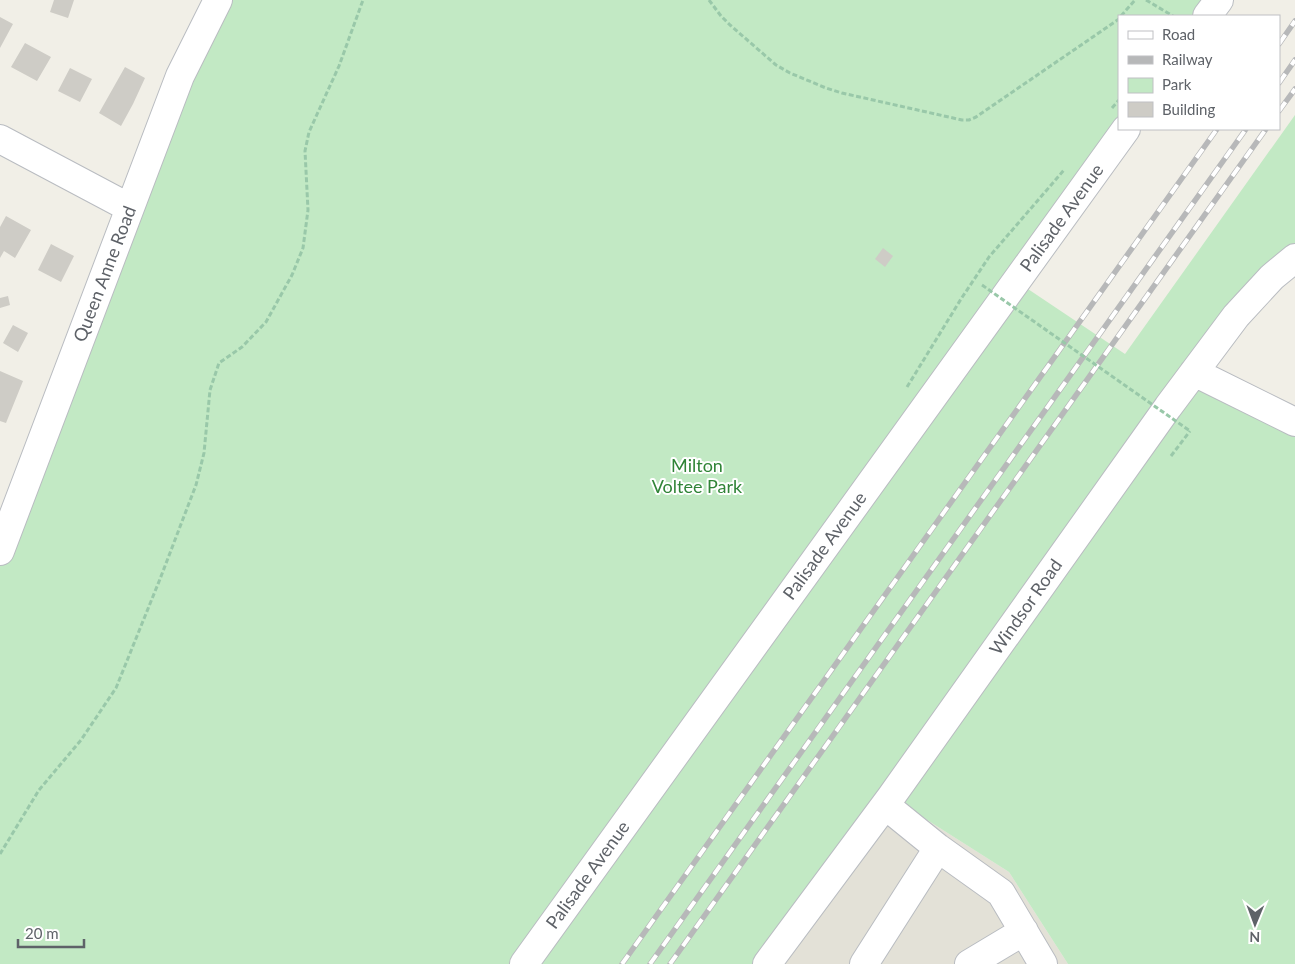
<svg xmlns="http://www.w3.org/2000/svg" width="1295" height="964" viewBox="0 0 1295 964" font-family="Lato,sans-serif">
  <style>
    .education { fill: #e3e1d7 }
    .green { fill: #c2e9c4 }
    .building { fill: #ceccc6 }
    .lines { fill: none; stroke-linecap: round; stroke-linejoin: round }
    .minor-casing { stroke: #b9bcc1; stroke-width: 30 }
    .path { stroke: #99c8a9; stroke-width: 3; stroke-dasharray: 5 2.5; stroke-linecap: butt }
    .minor { stroke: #fff; stroke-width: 28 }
    .rail-casing { stroke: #b7b8b9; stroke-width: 5.5 }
    .rail { stroke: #fff; stroke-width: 4; stroke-dasharray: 11; stroke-linecap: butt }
    .path-bridge { stroke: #99c8a9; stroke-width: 3; stroke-dasharray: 5 2.5; stroke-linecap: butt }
    .labels { text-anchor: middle; stroke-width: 4; stroke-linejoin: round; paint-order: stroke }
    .street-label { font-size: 18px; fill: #5e6268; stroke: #fff }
    .park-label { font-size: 18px; fill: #308437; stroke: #fff }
  </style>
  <rect width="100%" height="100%" fill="#f1efe7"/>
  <path class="education" d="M891 797 1009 872 1068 964H768Z"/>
  <path class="green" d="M218 0H1219L1207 16H1119V129L1016 281 1125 354 1295 115V258L1194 372 1295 422V964H1068L1009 872 891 797 767 964H0V551Z"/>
  <path class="building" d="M54 0H74L68 18 50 12Z
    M0 17 13 24 0 48Z
    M25 43 51 57 37 81 11 67Z
    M125 67 145 78 133 104 121 126 99 113Z
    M70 68 92 79 80 102 58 91Z
    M6 216 31 230 15 258 4 251 0 258V227Z
    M51 244 74 256 61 282 38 270Z
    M883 248 893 256 885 267 875 259Z
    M8 296 10 305 0 308V298Z
    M13 325 28 333 18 352 3 343Z
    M0 371 23 381 6 423 0 421Z"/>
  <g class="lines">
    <defs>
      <path id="minor" d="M1207 16 1219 0
        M0 139 130 208
        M1194 372 1295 422
        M0 551 180 76 218 0
        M885 805 938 848 1001 893 1043 964
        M524 964 1126 129
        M767 964 891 797 1168 407 1236 316 1272 277 1295 258
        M864 964 938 848
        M969 964 1024 931"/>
    </defs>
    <use href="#minor" class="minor-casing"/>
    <path class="path" d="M709 0 721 16 730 25 776 65 790 73 826 88 842 93 962 120H969L976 117 1119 19
      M1146 0 1173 16
      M1121 16 1135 0
      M1112 108 1119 100
      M907 387 961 299 989 257 1064 170
      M1171 456 1190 431
      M0 854 39 790 81 740 116 688 160 579 196 485 204 453 210 390 219 363 242 347 266 322 292 275 303 248 308 210 305 151 309 132 339 66 363 0"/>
    <use href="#minor" class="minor"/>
    <defs>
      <path id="rail" d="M1279 44 1295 21
        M1279 83 1295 60
        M1279 111 1295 89
        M622 964 1217 129
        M650 964 1246 129
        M670 964 1266 129"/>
    </defs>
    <use href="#rail" class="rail-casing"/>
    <use href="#rail" class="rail"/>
    <path class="path-bridge" d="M982 285 1190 431"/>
  </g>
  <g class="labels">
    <g class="street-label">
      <text transform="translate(1062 218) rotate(-54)" y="6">Palisade Avenue</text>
      <text transform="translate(105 274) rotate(-69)" y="6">Queen Anne Road</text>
      <text transform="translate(825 546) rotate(-54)" y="6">Palisade Avenue</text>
      <text transform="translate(1026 607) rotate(-55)" y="6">Windsor Road</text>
      <text transform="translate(588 875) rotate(-54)" y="6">Palisade Avenue</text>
    </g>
    <g class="park-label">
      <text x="697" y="472">Milton<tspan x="697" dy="21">Voltee Park</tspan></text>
    </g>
  </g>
  <rect x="1118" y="15" width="162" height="115" fill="#ffffff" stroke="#bfc0c3"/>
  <rect x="1128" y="31" width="25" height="8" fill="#ffffff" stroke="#bfc0c3"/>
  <text x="1162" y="40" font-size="15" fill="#5e6268">Road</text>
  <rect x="1128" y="56" width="25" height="8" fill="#b7b8b9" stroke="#bfc0c3"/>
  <text x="1162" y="65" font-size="15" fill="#5e6268">Railway</text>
  <rect x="1128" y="78" width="25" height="15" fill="#c2e9c4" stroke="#bfc0c3"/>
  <text x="1162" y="90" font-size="15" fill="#5e6268">Park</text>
  <rect x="1128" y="102" width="25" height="15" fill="#ceccc6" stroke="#bfc0c3"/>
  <text x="1162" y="115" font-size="15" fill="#5e6268">Building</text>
  <g transform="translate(1255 924) rotate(181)" stroke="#ffffff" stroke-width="4" paint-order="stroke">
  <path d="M0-4L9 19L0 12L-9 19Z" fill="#5e6268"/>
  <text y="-8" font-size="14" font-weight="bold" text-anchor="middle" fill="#5e6268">N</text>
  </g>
  <path d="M18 939v8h66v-8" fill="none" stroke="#5e6268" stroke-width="2.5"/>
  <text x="25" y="939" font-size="15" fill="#5e6268" stroke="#ffffff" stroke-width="4" paint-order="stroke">20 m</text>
</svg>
